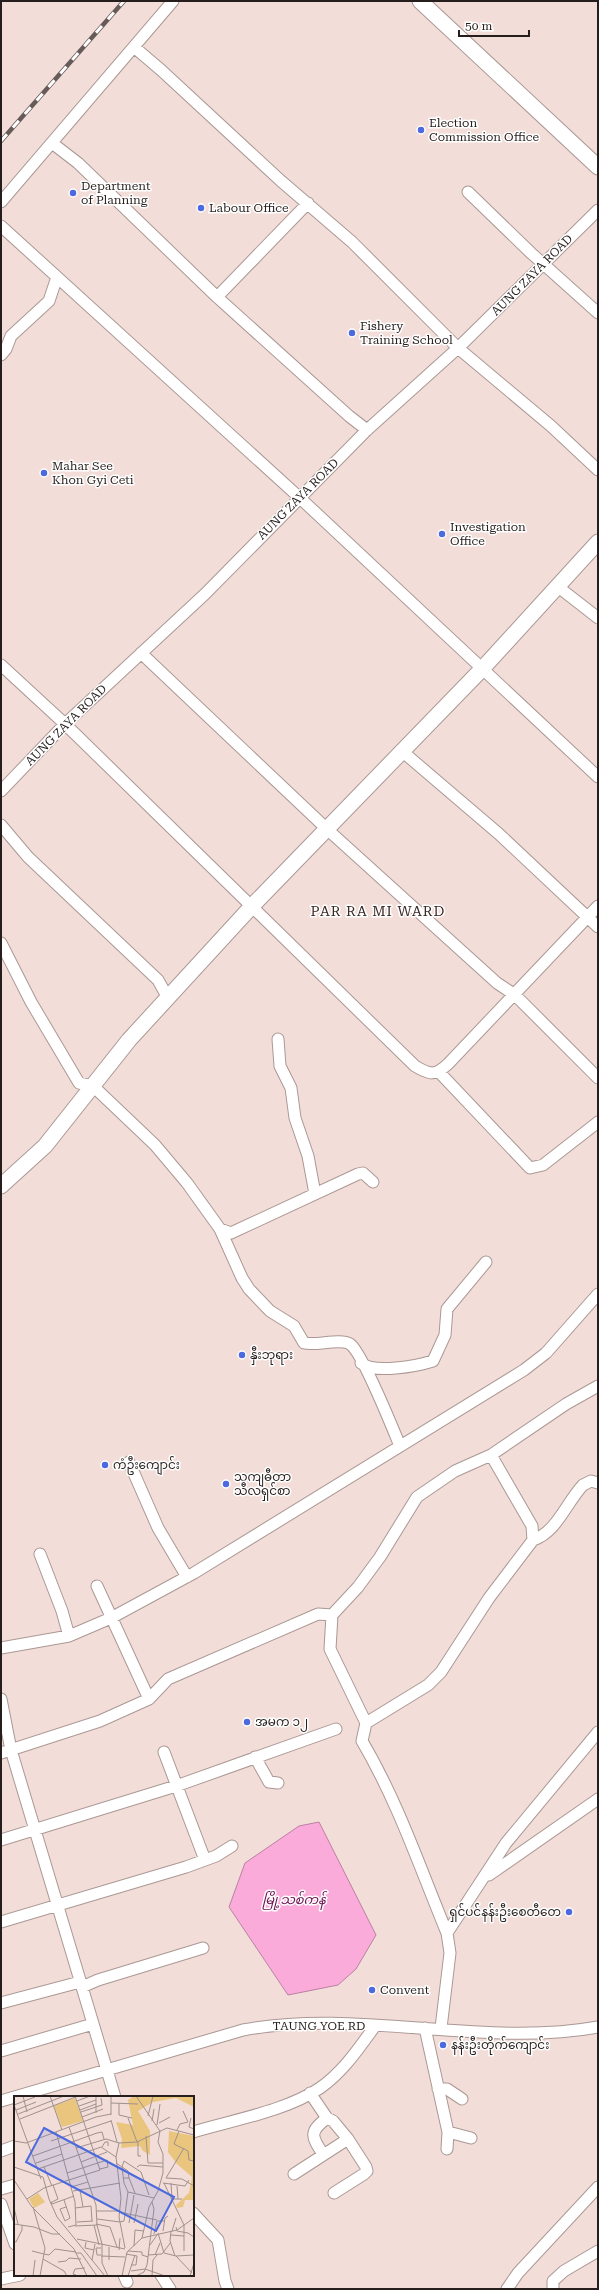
<svg xmlns="http://www.w3.org/2000/svg" width="599" height="2290" viewBox="0 0 599 2290" font-family="'Roboto Serif','Noto Sans Myanmar',serif">
  <style>
    .water { fill: #faabda; stroke: #ba81a1 }
    .lines { fill: none; stroke-linecap: round; stroke-linejoin: round }
    .street-casing { stroke: #ab9894; stroke-width: 13 }
    .secondary-casing { stroke: #ab9894; stroke-width: 17 }
    .street { stroke: #fff; stroke-width: 11 }
    .secondary { stroke: #fff; stroke-width: 15 }
    .rail-casing { stroke: #665b58; stroke-width: 4.5 }
    .rail { stroke: #fff; stroke-width: 3; stroke-dasharray: 9; stroke-linecap: butt }
    .poi-dot { fill: #4c6ade; stroke: #fff; stroke-width: 1.5 }
    .labels { text-anchor: middle; stroke-width: 3; stroke-linejoin: round; paint-order: stroke }
    .poi-label { font-size: 12px; fill: #251e1c; stroke: #fff; text-anchor: start }
    .street-label { font-size: 12px; fill: #251e1c; stroke: #fff }
    .water-label { font-size: 13px; font-style: italic; fill: #6e1452; stroke: #fff }
    .quarter-label { font-size: 14px; letter-spacing: 1px; fill: #392926; stroke: #fff }
    .inset-road { fill: none; stroke: #a0918d; stroke-width: 1 }
    .view { fill: #4c6ade; fill-opacity: 0.15; stroke: #4c6ade; stroke-width: 2 }
    .inset-edge { fill: none; stroke: #251e1c; stroke-width: 2 }
  </style>
  <rect width="100%" height="100%" fill="#f2ddd8"/>
  <path class="water" d="M319 1822 376 1935 356 1969 338 1985 288 1995 229 1907 245 1863 299 1826Z"/>
  <g class="lines">
    <defs>
      <path id="street" d="M134 47 161 70 281 181 352 242 458 348 551 426 598 470
        M52 143 78 163 217 297 349 416 367 430
        M468 192 531 253 598 313
        M1 202 173 1
        M1 226 300 498 598 777
        M217 297 308 203
        M1 355 6 349 11 336 49 301 57 277
        M557 586 598 618
        M141 653 328 830 497 983 515 995 598 1078
        M1 665 65 724 415 1066C430 1075 435 1076 448 1064L598 906
        M403 752 499 834 598 927
        M1 791 65 724 205 594 367 430 458 348 598 210
        M1 825 28 857 158 980 168 998
        M1 943 31 1002 79 1083 93 1086 155 1145 187 1183 220 1229 242 1278 249 1289 270 1311 294 1326 304 1343C316 1346 340 1338 350 1344 362 1352 393 1429 400 1446
        M278 1039 280 1066 291 1088 295 1118 308 1156 315 1194
        M439 1072 530 1168 543 1165 598 1122
        M220 1229 231 1233 358 1174 363 1173 373 1182
        M361 1363C374 1374 417 1366 433 1361L445 1335 447 1309 486 1262
        M129 1462 158 1528 187 1577
        M533 1540C557 1532 566 1503 583 1485L591 1481 598 1483
        M40 1554 62 1611 69 1636
        M97 1586 149 1699
        M1 1648 69 1636 111 1618 194 1573 524 1370 546 1353 598 1294
        M1 1699 11 1750 115 2097
        M366 1723 428 1685 441 1672 489 1598 533 1540 532 1526 491 1455
        M164 1752 205 1860
        M1 1753 100 1721 149 1699 168 1679 318 1614 332 1615
        M255 1757 269 1782 278 1783
        M1 1840 176 1786 336 1729
        M489 1875 598 1799
        M1 1922 186 1867 216 1856 232 1846
        M447 1933 506 1843 598 1732
        M82 1987 98 1980 203 1948
        M1 2003 80 1982
        M425 2028 448 2132 447 2149
        M441 2028 450 1953 447 1933C420 1868 398 1802 362 1741L366 1723 330 1649 332 1615 358 1587 380 1557 417 1497 455 1471 491 1455 566 1404 598 1386
        M1 2051 93 2024
        M438 2089H447L462 2099
        M310 2093 327 2118 333 2121 348 2139 366 2167 367 2171 364 2174 334 2193
        M1 2101 243 2030C358 2008 483 2048 598 2027
        M193 2132C233 2120 286 2111 320 2088 343 2072 359 2048 375 2026
        M448 2132 471 2138
        M1 2151 15 2146
        M323 2154C311 2136 309 2132 327 2118
        M294 2174 348 2139
        M1 2189 15 2185
        M1 2204 15 2244
        M193 2213 218 2240 225 2281 228 2289
        M124 2275 127 2282
        M161 2275 170 2289
        M1 2279 20 2275
        M507 2289 518 2273 598 2187
        M553 2289V2281L564 2271 598 2251"/>
      <path id="secondary" d="M420 1 598 167
        M1 1186 45 1146 129 1040 252 906 482 669 598 542"/>
    </defs>
    <use href="#street" class="street-casing"/>
    <use href="#secondary" class="secondary-casing"/>
    <use href="#street" class="street"/>
    <use href="#secondary" class="secondary"/>
    <defs>
      <path id="rail" d="M1 141 124 1"/>
    </defs>
    <use href="#rail" class="rail-casing"/>
    <use href="#rail" class="rail"/>
  </g>
  <g class="poi-dot">
    <circle cx="421" cy="130" r="4"/>
    <circle cx="73" cy="193" r="4"/>
    <circle cx="201" cy="208" r="4"/>
    <circle cx="352" cy="333" r="4"/>
    <circle cx="44" cy="473" r="4"/>
    <circle cx="442" cy="534" r="4"/>
    <circle cx="242" cy="1355" r="4"/>
    <circle cx="105" cy="1465" r="4"/>
    <circle cx="226" cy="1484" r="4"/>
    <circle cx="247" cy="1722" r="4"/>
    <circle cx="569" cy="1912" r="4"/>
    <circle cx="372" cy="1990" r="4"/>
    <circle cx="443" cy="2045" r="4"/>
  </g>
  <g class="labels">
    <g class="poi-label">
      <text x="429" y="127">Election<tspan x="429" dy="14">Commission Office</tspan></text>
      <text x="81" y="190">Department<tspan x="81" dy="14">of Planning</tspan></text>
      <text x="209" y="212">Labour Office</text>
      <text x="360" y="330">Fishery<tspan x="360" dy="14">Training School</tspan></text>
      <text x="52" y="470">Mahar See<tspan x="52" dy="14">Khon Gyi Ceti</tspan></text>
      <text x="450" y="531">Investigation<tspan x="450" dy="14">Office</tspan></text>
      <text x="250" y="1359">နှီးဘုရား</text>
      <text x="113" y="1469">ကံဦးကျောင်း</text>
      <text x="234" y="1481">သကျဓီတာ<tspan x="234" dy="14">သီလရှင်စာ</tspan></text>
      <text x="255" y="1726">အမက ၁၂</text>
      <text x="561" y="1916" text-anchor="end">ရှင်ပင်နန်းဦးစေတီတေ</text>
      <text x="380" y="1994">Convent</text>
      <text x="451" y="2049">နန်းဦးတိုက်ကျောင်း</text>
    </g>
    <g class="street-label">
      <text transform="translate(532 275) rotate(-45)" y="4">AUNG ZAYA ROAD</text>
      <text transform="translate(298 499) rotate(-45)" y="4">AUNG ZAYA ROAD</text>
      <text transform="translate(66 725) rotate(-45)" y="4">AUNG ZAYA ROAD</text>
      <text x="319" y="2030">TAUNG YOE RD</text>
    </g>
    <g class="water-label">
      <text x="294" y="1904">မြို့သစ်ကန်</text>
    </g>
    <g class="quarter-label">
      <text x="378" y="916">PAR RA MI WARD</text>
    </g>
  </g>
  <g transform="translate(14 2096)">
    <rect width="180" height="180" fill="#f2ddd8"/>
    <path d="M120 0H180V11L162 2 139 6 124 15 136 35V59L129 55 126 50 107 52 108 43 102 26 119 29 114 4ZM61 2 69 25 48 31 40 10ZM155 35 180 40V104H171L169 111 163 112 162 109 175 97 178 81 163 68 154 56ZM24 97 31 106 20 112 15 103Z" fill="#eac57d"/>
    <path class="inset-road" d="M9 0 13 16M36 0 48 34M82 0V17M63 5 76 0M97 7 124 8M105 7V19L118 22M0 9 27 83M0 9 21 1M65 10 82 4M82 11 88 9 87 2M2 14 22 6M66 14 82 8M67 16 82 11M4 18 50 0M97 19V0M134 20 139 0M68 21 89 13M114 22 123 46M177 22 175 31 180 33M6 23 64 0M97 24 103 46M138 25 140 13M145 27 156 21M143 29 146 8M55 31 82 109 83 129 88 148V167L94 180M163 34 166 28 174 26 169 15M165 35 160 48 174 55 175 64 180 65M42 36 61 106 62 129 54 131M132 40 134 67M0 45 12 47 82 21 97 18M37 45 97 25M124 45V60H127M88 51 91 46H94V50M62 52 92 43 105 47 123 46 153 32 180 39M19 60 83 37 88 36 90 43M102 61 105 47M67 66 93 56M22 67 48 58M102 67 108 71 110 87 114 96 140 102M134 67H149M0 71 29 81 35 103 43 121 91 180M30 71 38 90M123 71 126 69 149 71M24 73 87 51 102 61 107 102 105 121 111 152M53 77 93 64 94 71 86 73M109 82H115L121 97M115 82 114 75 108 71 110 65 127 76 135 99M152 82 170 52M152 82 168 83 180 90M0 84 18 111 60 153 73 180M149 87 171 90 175 84M150 87 170 129V155M157 87 158 103H168M163 90 164 103M57 91 74 86M66 94 69 111M59 95 106 87M13 103 30 92 86 74 61 0M50 104 56 122 51 125M37 106 38 108 60 100M36 107 44 103 39 89M19 111 31 152 26 180M0 112 4 128M61 112 77 110 78 125M83 115H106M105 116 143 124M83 123 106 126M51 125 46 113 52 111M63 126 79 125M106 126 110 125 114 96M115 127 120 99M120 127 124 108M0 128 20 131 38 138H46M82 128 96 131 103 151M80 129 85 149M61 130 83 129M162 131 163 135 174 137 180 141M149 135 151 122 154 120M157 135 156 145 161 160M158 135 162 122M144 137 150 157 162 160 180 159M140 138 143 125H151M157 139 170 140M128 142 163 134 180 122M63 143 111 153M0 145 2 146 8 134V129M72 146 71 152 80 154M136 149 143 139M120 150 121 134 130 135M105 154 106 142M18 155 30 158M114 155 128 156V159L134 161M62 157H67L83 180M30 158 35 159 41 153 62 156M112 158 123 160 122 169H117M87 159H83L82 152H87M134 159 148 158 157 146M141 159 146 147M87 160 111 161M162 160 178 177M29 163 50 175 53 180M78 164 81 148M95 164V151M44 166 52 165 55 162 67 163M131 173 151 180M117 175 131 173M62 179 59 178 61 173 71 172M19 180 21 164M108 180 113 156 128 142 135 111 144 95 149 77V58L144 46 146 35 122 0M114 180 121 159M122 180 130 176 133 169 140 113 138 106M138 180 139 164 143 159M176 180 180 167"/>
    <path class="view" d="M30 32 160 101 142 135 12 66Z"/>
    <rect width="180" height="180" class="inset-edge"/>
  </g>
  <rect width="599" height="2290" fill="none" stroke="#251e1c" stroke-width="4"/>
  <path d="M459 30v6h70v-6" fill="none" stroke="#251e1c" stroke-width="2"/>
  <text x="465" y="30" font-size="12" fill="#251e1c" stroke="#ffffff" stroke-width="3" paint-order="stroke">50 m</text>
</svg>
